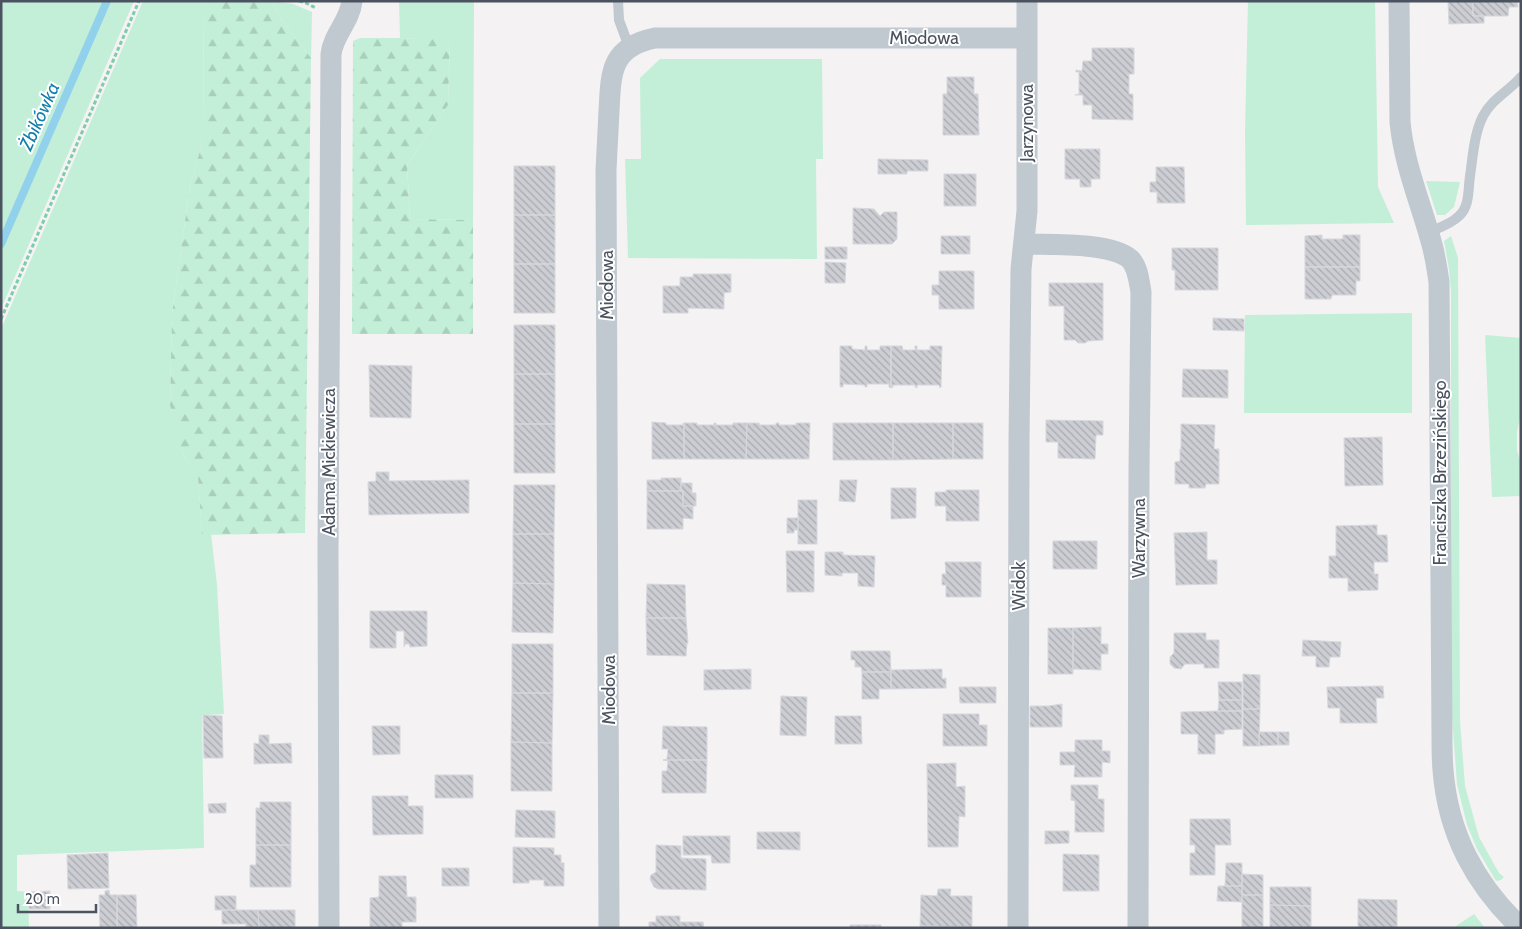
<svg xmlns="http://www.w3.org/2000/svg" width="1522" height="929" viewBox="0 0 1522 929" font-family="Cabin,sans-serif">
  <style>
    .green { fill: #c3efd8 }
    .forest { fill: url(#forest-firs) }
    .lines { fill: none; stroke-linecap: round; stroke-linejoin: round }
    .stream { stroke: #91d1eb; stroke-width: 8 }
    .building { fill: url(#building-back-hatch); stroke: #d6d8dd }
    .path { stroke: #7bcdac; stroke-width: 3; stroke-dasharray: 4 2.5; stroke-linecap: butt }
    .service { stroke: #c0c8d0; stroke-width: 10 }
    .minor { stroke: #c0c8d0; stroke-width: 21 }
    .labels { text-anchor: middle; stroke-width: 4; stroke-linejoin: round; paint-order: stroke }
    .street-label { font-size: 18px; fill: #4a535f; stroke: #fff }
    .water-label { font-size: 19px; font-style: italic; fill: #107ead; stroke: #fff }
  </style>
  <defs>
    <pattern id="forest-firs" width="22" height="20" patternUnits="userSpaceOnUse" patternTransform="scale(1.25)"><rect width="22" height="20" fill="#c3efd8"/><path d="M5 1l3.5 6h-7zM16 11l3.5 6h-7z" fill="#a9cfbc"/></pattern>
    <pattern id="building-back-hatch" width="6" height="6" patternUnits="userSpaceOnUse" patternTransform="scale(1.25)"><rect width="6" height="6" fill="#ccced4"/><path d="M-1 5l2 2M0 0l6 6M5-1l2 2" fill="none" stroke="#a8aaaf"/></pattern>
  </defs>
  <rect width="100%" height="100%" fill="#f4f2f2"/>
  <path class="green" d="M1 1H134L1 309Z
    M143 1H204L203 140 190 186 172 314 170 405 183 454 198 476 202 534H211L217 585 224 714 202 715 204 848 17 855V891L28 892 29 928H1V329Z
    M272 1 293 4 312 12 311 58 280 18Z
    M399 1H474L473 220 410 219 407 165 448 105 450 41 400 38Z
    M1248 1H1375L1378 187 1394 223 1246 225 1245 131Z
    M660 59H822L823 159H816L817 259 628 258 625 159H641L640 78Z
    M1426 181 1460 182 1454 207 1445 215H1437Z
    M1451 236 1458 258 1460 721 1465 786 1479 837 1499 873 1504 877 1501 880 1496 881 1477 849 1467 825 1457 784 1451 703V291L1449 269 1444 241Z
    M1412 313V413H1244L1245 315Z
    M1485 335 1521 338V414L1517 432V451L1521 462V496L1492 497Z
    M1474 914 1485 928H1453Z"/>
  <path class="forest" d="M204 1H272L280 18 311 58 305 533 202 535 198 477 183 454 176 431 170 405 172 314 190 186 203 140Z
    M360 38H400L450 40 448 105 407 165 410 219 473 220V334H352L353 41Z"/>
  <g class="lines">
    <path class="stream" d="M1 244 107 1"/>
  </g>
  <path class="building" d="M1448 1H1473V16H1484V23L1449 24Z
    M1473 1H1517L1518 7H1509L1508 16H1473Z
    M1092 48H1134V74H1129V94H1133V120L1092 119V105H1083V95H1075L1079 94V72H1076V70L1082 71 1083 61H1092Z
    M947 77H974V94H978L979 135H943V94H947Z
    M1065 149H1100V179H1091V187H1080V179H1065Z
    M878 159 928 160V171H907V174H878Z
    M514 166H555V215H514Z
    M1156 167H1184L1185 203H1157V192H1150V182H1156Z
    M944 174H976V206H944Z
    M853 208 874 209 880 216 884 212H897V239L892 244H853Z
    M514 215H555V264H514Z
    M1322 235V239H1343V235H1360V267H1305V236Z
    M941 236H970V254H941Z
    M825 247H847V259H825Z
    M1172 248H1218V290H1175V270H1172Z
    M825 262 846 263 845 283H825Z
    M514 264H555V313H514Z
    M1305 267H1360V281H1356V295H1332L1331 299H1305Z
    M939 271H974V309H939V295H932V285H939Z
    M693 274H731V292L724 293V309L688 308V313H663V286H680V277H693Z
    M1049 283H1103V340L1088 341 1085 343H1078L1075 340H1064V306H1049Z
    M1213 318 1244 319V331L1213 330Z
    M514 325H555V374H514Z
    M840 346H852V349L865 350V346H867V350H880V346H891V388L889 387V384H867V387H865V385L843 384V387H840Z
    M891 346H902L903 350H915V346H917V350H930V346H942L941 387 940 388 939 385H917V388L915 387V385H893V387L891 388Z
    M369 365 412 366 411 418 370 417Z
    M1183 369 1228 370V398L1182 397Z
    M514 374H555V424H514Z
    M1046 420 1103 421V435H1096L1095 459 1058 458V442H1046Z
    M652 422 666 423V425H683V423H684V459H652Z
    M684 423H697V425H714V423H716V425H733V423H747L746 459H684Z
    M747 423H759L760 425H776V423H779V425H796V423H810L809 459H746Z
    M833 423H893V460H833Z
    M893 423H953V459L893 460Z
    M953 423H983V459H953Z
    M514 424H555V473H514Z
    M1181 424 1215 425 1214 449H1219V484H1206L1205 488H1189V484H1175V462L1180 461V449H1181Z
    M1382 437 1383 485 1345 486 1344 438Z
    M376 472H389V481L469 480V513L369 515 368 482 376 481Z
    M661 478H681V491H647V480H661Z
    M840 480H857L855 502 839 501Z
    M681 483H692V493H696V506H683V491H681Z
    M514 485H555L554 534H513Z
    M891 488H916V518L891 519Z
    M946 490H979V521H946V506H935V492H946Z
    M647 491H683V506H693V519L683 518V529H647Z
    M798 500H817V544H798Z
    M787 518H798V530H794V533H787Z
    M1377 525V535H1387L1388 562H1374V574H1378V590L1348 591V578H1329V556H1336V526Z
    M1207 532V560H1217V584L1176 585 1174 533Z
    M513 534H554V584L513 583Z
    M1053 541H1097V569H1053Z
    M786 551H814V592H787Z
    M825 552H843V555L875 556 874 587 858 586V573H842V576L825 575Z
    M945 562H981V597H946V585H942V574H946Z
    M513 583 554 584 553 633 512 632Z
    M647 584 685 585 686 618H646Z
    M370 611H427V646L410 647 409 644H405L404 647V631H396V648H370Z
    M646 618H686L688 643H687L686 656 647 655Z
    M1101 627V644H1108V654H1101V670L1073 669V628Z
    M1048 628H1073V674H1048Z
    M1174 633H1206V640H1219V668H1204V664H1185L1181 669 1174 668 1170 664V657L1174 653Z
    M1303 640 1341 642 1340 657H1330L1329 667H1316V656H1302Z
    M512 644H553V693H512Z
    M851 651H890L891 672H862L861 667H855V660H851Z
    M751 669V689L704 690V670Z
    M942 669V679L946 678V688L891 689V670Z
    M862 672H891V689H879V699H862Z
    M1243 674 1260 675V709H1243Z
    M1218 682H1242V700H1219Z
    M1383 686 1384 698H1376L1377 723H1340V708H1328L1327 687Z
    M959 687H996V703H960Z
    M512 693H553L552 743 511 742Z
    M781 696 807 697 806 736 780 735Z
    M1219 700H1242V711H1218Z
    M1062 704V727H1030V706H1048Z
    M1243 709H1260L1259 746H1243Z
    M1218 711H1242V729L1224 730V734H1215V754H1198V734H1181V712Z
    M943 714H979V725H987V746H943Z
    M203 715 222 716 223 758H204Z
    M835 716H861L862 744H835Z
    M372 726H400V754L373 755Z
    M663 726 707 727V760H663L667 759 668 749H662Z
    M1259 732H1278V745L1259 746Z
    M1278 732H1289V745H1278Z
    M259 735H269V744L291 743 292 763 254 764V743L259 744Z
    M1075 740H1102V751H1110V763L1102 762V777H1074L1075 765H1060V752H1075Z
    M511 742 552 743V791H511Z
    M663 760H707L706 793H662V771H667L668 761Z
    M956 763V787L965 786V817L959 816 958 847H928L927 764Z
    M435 775H473V798H435Z
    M1071 785H1098V799H1104V832H1075V801L1071 800Z
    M372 796H408V806H423V834L373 835Z
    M260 802H291V845H256V808H260Z
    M226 803V813H209L208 804Z
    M516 810 555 811V838L515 837Z
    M1190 819H1230L1231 845H1215V875H1190V853H1195V845H1190Z
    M1045 831H1069V843L1045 844Z
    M757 832H800V850L757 849Z
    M683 836H730V863H712L711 855H683Z
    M256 845H291V887H250V865H256Z
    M656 845 681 846V858L706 859V890L658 889 654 887 650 879 651 875 656 872Z
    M513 847 554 848V855H561V863H564V886H544V880H529V883H513Z
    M108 853 109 888 68 889 67 855Z
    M1063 854 1099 855V891H1063Z
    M1226 863H1242V886H1225Z
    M442 868H469V886H442Z
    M1242 874 1263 875V895H1242Z
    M379 876H406L407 897H416V922H402V928H370V898L379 897Z
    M1218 886H1242V902L1217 901Z
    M1270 887H1311V906L1270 905Z
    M938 889H951L950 896H972V927L920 926 921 895 937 896Z
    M109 890 110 895H117V928H100L99 895H105V891Z
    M50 891V909H29L28 892Z
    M117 895H136L137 928H117Z
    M1242 895H1263V928H1242Z
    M215 896H236V910H215Z
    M1358 899 1397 900V928H1358Z
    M1270 905 1311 906V928H1270Z
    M222 910H258L259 928H246V924H222Z
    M258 910H295V928H259Z
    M656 916H680V922H703L704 928H649V922H656Z
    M850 925H881V928H850Z
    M920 926 972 927V928H920Z"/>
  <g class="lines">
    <path class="path" d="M299 1 306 3 316 8
      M1 319 139 1"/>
    <path class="service" d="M618 1 619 20 629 47
      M1429 232C1439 228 1451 224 1459 216 1470 206 1468 189 1470 176 1473 156 1474 134 1483 116 1492 99 1509 91 1521 77"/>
    <path class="minor" d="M1399 1 1400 122C1404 164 1420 201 1431 241 1435 254 1437 268 1439 282L1442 736C1442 747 1442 759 1443 770 1448 834 1475 884 1521 928
      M1024 244C1050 245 1110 242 1130 259 1138 267 1139 281 1141 292L1139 470 1138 928
      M329 928 328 549 331 54C333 35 350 21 352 1
      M609 928 606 170C607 150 608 131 609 111 611 73 610 47 655 38H1027
      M1018 928 1019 440 1021 269 1027 211V1"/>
  </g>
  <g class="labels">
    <g class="street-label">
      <text x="924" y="44">Miodowa</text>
      <text transform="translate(1027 123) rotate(-90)" y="6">Jarzynowa</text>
      <text transform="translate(607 285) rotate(-90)" y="6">Miodowa</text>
      <text transform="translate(329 462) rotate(-90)" y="6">Adama Mickiewicza</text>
      <text transform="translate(1440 473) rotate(-90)" y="6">Franciszka Brzezińskiego</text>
      <text transform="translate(1139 538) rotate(-90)" y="6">Warzywna</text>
      <text transform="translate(1019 586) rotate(-90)" y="6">Widok</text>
      <text transform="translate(609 690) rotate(-90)" y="6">Miodowa</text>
    </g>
    <g class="water-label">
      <text transform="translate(39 116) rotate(-66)" y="7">Żbikówka</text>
    </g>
  </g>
  <rect width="1522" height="929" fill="none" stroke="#4a535f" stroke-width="5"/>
  <path d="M18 904v8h78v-8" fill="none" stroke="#4a535f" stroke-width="2.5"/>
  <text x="25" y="904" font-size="15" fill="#4a535f" stroke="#ffffff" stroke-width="4" paint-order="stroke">20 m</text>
</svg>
